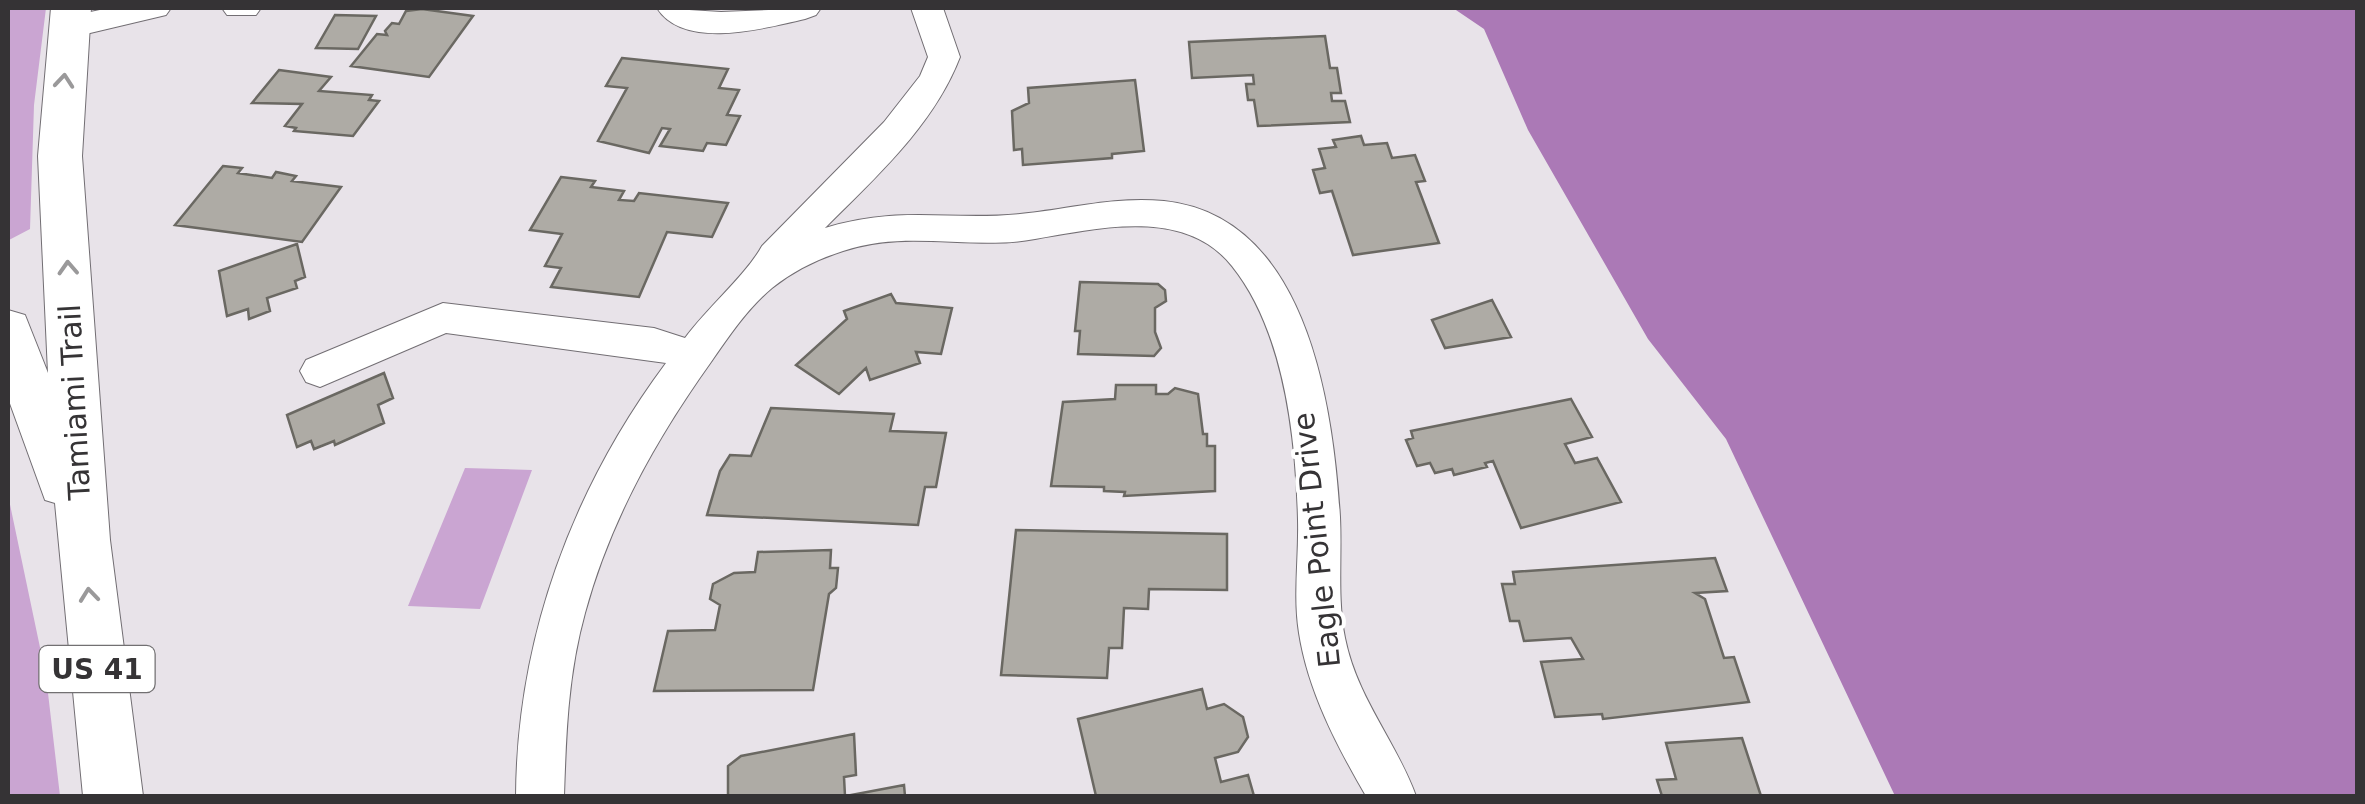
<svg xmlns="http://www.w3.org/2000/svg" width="2365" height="804" viewBox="0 0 2365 804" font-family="'DejaVu Sans',sans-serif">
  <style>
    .green { fill: #caa5d2 }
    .water { fill: #ab79b6 }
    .building { fill: #aeaba5; stroke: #6a6862; stroke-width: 2.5 }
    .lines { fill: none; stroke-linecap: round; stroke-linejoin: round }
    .minor-casing { stroke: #726e73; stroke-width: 2 }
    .major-casing { stroke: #726e73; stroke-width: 2 }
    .minor { fill: #fff; fill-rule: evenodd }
    .major { fill: #fff; fill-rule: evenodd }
    .oneway { stroke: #9a999a }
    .labels { text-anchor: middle; stroke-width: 8; stroke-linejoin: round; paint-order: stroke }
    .shield { fill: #fff; stroke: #727072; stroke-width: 2.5 }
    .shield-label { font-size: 28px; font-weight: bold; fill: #353335 }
    .street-label { font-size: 30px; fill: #353335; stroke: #fff }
  </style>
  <rect width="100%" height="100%" fill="#e8e3e9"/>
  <path class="green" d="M8 8H46L34 105 30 229 9 240Z
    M465 468 532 470 480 609 408 606Z
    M8 495 46 676 60 796H8Z"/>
  <path class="water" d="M1453 8H2357V796H1895L1726 439 1648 339 1528 130 1484 29Z"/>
  <path class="building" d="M422 9 473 16 429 77 351 66 377 34 387 35 385 31 392 23 399 24 406 11Z
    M335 15 376 16 358 49 316 48Z
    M1325 36 1330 68H1337L1341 93H1331L1332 101H1345L1350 122 1258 126 1254 100H1248L1246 84H1254L1253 75 1192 78 1189 42Z
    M622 58 728 69 719 88 739 90 727 115 740 116 726 145 707 143 703 151 660 146 670 129 662 128 649 153 598 141 627 88 606 86Z
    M279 70 331 77 319 91 372 95 369 100 379 101 353 136 294 131 296 128 285 126 302 104 252 103Z
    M1135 80 1144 151 1112 154V158L1023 165 1022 149 1014 150 1012 111 1029 103 1028 88Z
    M1361 136 1364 145 1387 143 1392 158 1415 155 1425 181 1416 182 1439 243 1353 255 1332 191 1320 193 1313 170 1325 168 1319 149 1336 147 1333 140Z
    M223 166 242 168 238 173 272 178 276 172 296 176 292 181 341 187 302 242 175 225Z
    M561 177 595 181 591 187 624 191 619 200 634 201 639 193 728 203 712 237 667 232 639 297 551 287 561 268 545 266 562 234 530 230Z
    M297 244 305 277 295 281 297 288 267 298 270 311 249 319 248 309 227 316 219 271Z
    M1080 282 1158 284 1165 290 1166 301 1155 308V332L1161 348 1154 356 1078 354 1080 331H1075Z
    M891 294 896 303 952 308 941 354 916 352 920 363 870 380 866 368 839 394 796 365 847 319 844 311Z
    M1492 300 1511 337 1445 348 1432 320Z
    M384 373 393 398 378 405 384 423 335 445 334 441 314 449 311 441 297 447 287 415Z
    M1116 385H1156V394H1168L1175 388 1198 394 1203 434H1207V446H1215V491L1124 496 1125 492 1104 491V487L1051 486 1063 402 1115 399Z
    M1571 399 1592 437 1565 444 1575 463 1597 458 1621 502 1521 528 1493 461 1485 463 1487 467 1454 475 1452 469 1435 473 1430 463 1417 466 1406 440 1413 438 1411 431Z
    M771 408 894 414 890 431 946 433 936 487H925L918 525 707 515 720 471 730 455 751 456Z
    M1016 530 1227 534V590L1149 589 1148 609 1124 608 1122 648H1109L1107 678 1001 675Z
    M831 550 830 568H838L836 588 829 594 813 690 654 691 668 631 715 630 720 605 710 599 713 584 734 573 755 572 758 552Z
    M1715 558 1727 591 1695 593 1705 599 1724 658 1734 657 1749 702 1603 719 1602 714 1555 717 1541 662 1583 659 1571 638 1524 641 1519 621H1510L1502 584H1515L1513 572Z
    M1202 689 1207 709 1224 704 1243 717 1248 737 1238 752 1215 758 1221 782 1248 775 1254 796H1096L1078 719Z
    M854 734 856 775 844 777 845 796H728V766L741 756Z
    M1742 738 1761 796H1662L1657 780 1676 779 1666 743Z
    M904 785 905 796H846Z"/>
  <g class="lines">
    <defs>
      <path id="minor" d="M109 8H171L166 15 69 38 58 35 53 27 58 19Z
        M222 8H261L256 15H227Z
        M657 8 721 12 821 8 816 15 805 19C766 28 684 51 657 8Z
        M911 8H943L960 57C934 125 875 178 825 228 899 205 949 221 1020 214 1069 209 1115 196 1164 201 1306 216 1333 402 1340 517 1342 558 1337 598 1345 638 1357 698 1396 741 1416 796H1366C1337 746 1308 691 1299 633 1293 596 1299 558 1298 520 1296 439 1285 332 1232 266 1185 207 1099 228 1035 239 971 251 907 229 843 251 818 259 793 271 772 288 748 308 729 336 711 362 656 439 610 521 585 613 568 674 566 734 564 796H516C517 639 572 489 666 363L446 333 320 387 306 382 300 371 306 360 443 303 654 328 685 338C708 307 746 275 762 246L884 122 920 76 928 57Z"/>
      <path id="major" d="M51 8H91L82 156 110 540 143 796H83L55 503 45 500 8 398V310L25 315 48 373 38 156Z"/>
    </defs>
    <use href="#minor" class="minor-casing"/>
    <use href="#major" class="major-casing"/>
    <use href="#minor" class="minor"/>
    <use href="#major" class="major"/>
  </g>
  <defs><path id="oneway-chevron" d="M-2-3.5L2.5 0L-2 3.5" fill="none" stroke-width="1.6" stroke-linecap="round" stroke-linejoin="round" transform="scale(2.5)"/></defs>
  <g class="oneway">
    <use href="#oneway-chevron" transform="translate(64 81) rotate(-85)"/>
    <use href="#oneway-chevron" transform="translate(68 268) rotate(-93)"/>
    <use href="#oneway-chevron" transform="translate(89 595) rotate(-96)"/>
  </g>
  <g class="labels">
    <rect class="shield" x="39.5" y="646" width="115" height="46" rx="8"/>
    <g class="shield-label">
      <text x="97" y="679">US 41</text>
    </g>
    <g class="street-label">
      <text transform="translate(75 402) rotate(-93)" y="10">Tamiami Trail</text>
      <text transform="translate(1317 540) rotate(-96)" y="10">Eagle Point Drive</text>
    </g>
  </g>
  <rect width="2365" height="804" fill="none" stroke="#353335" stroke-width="20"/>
</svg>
